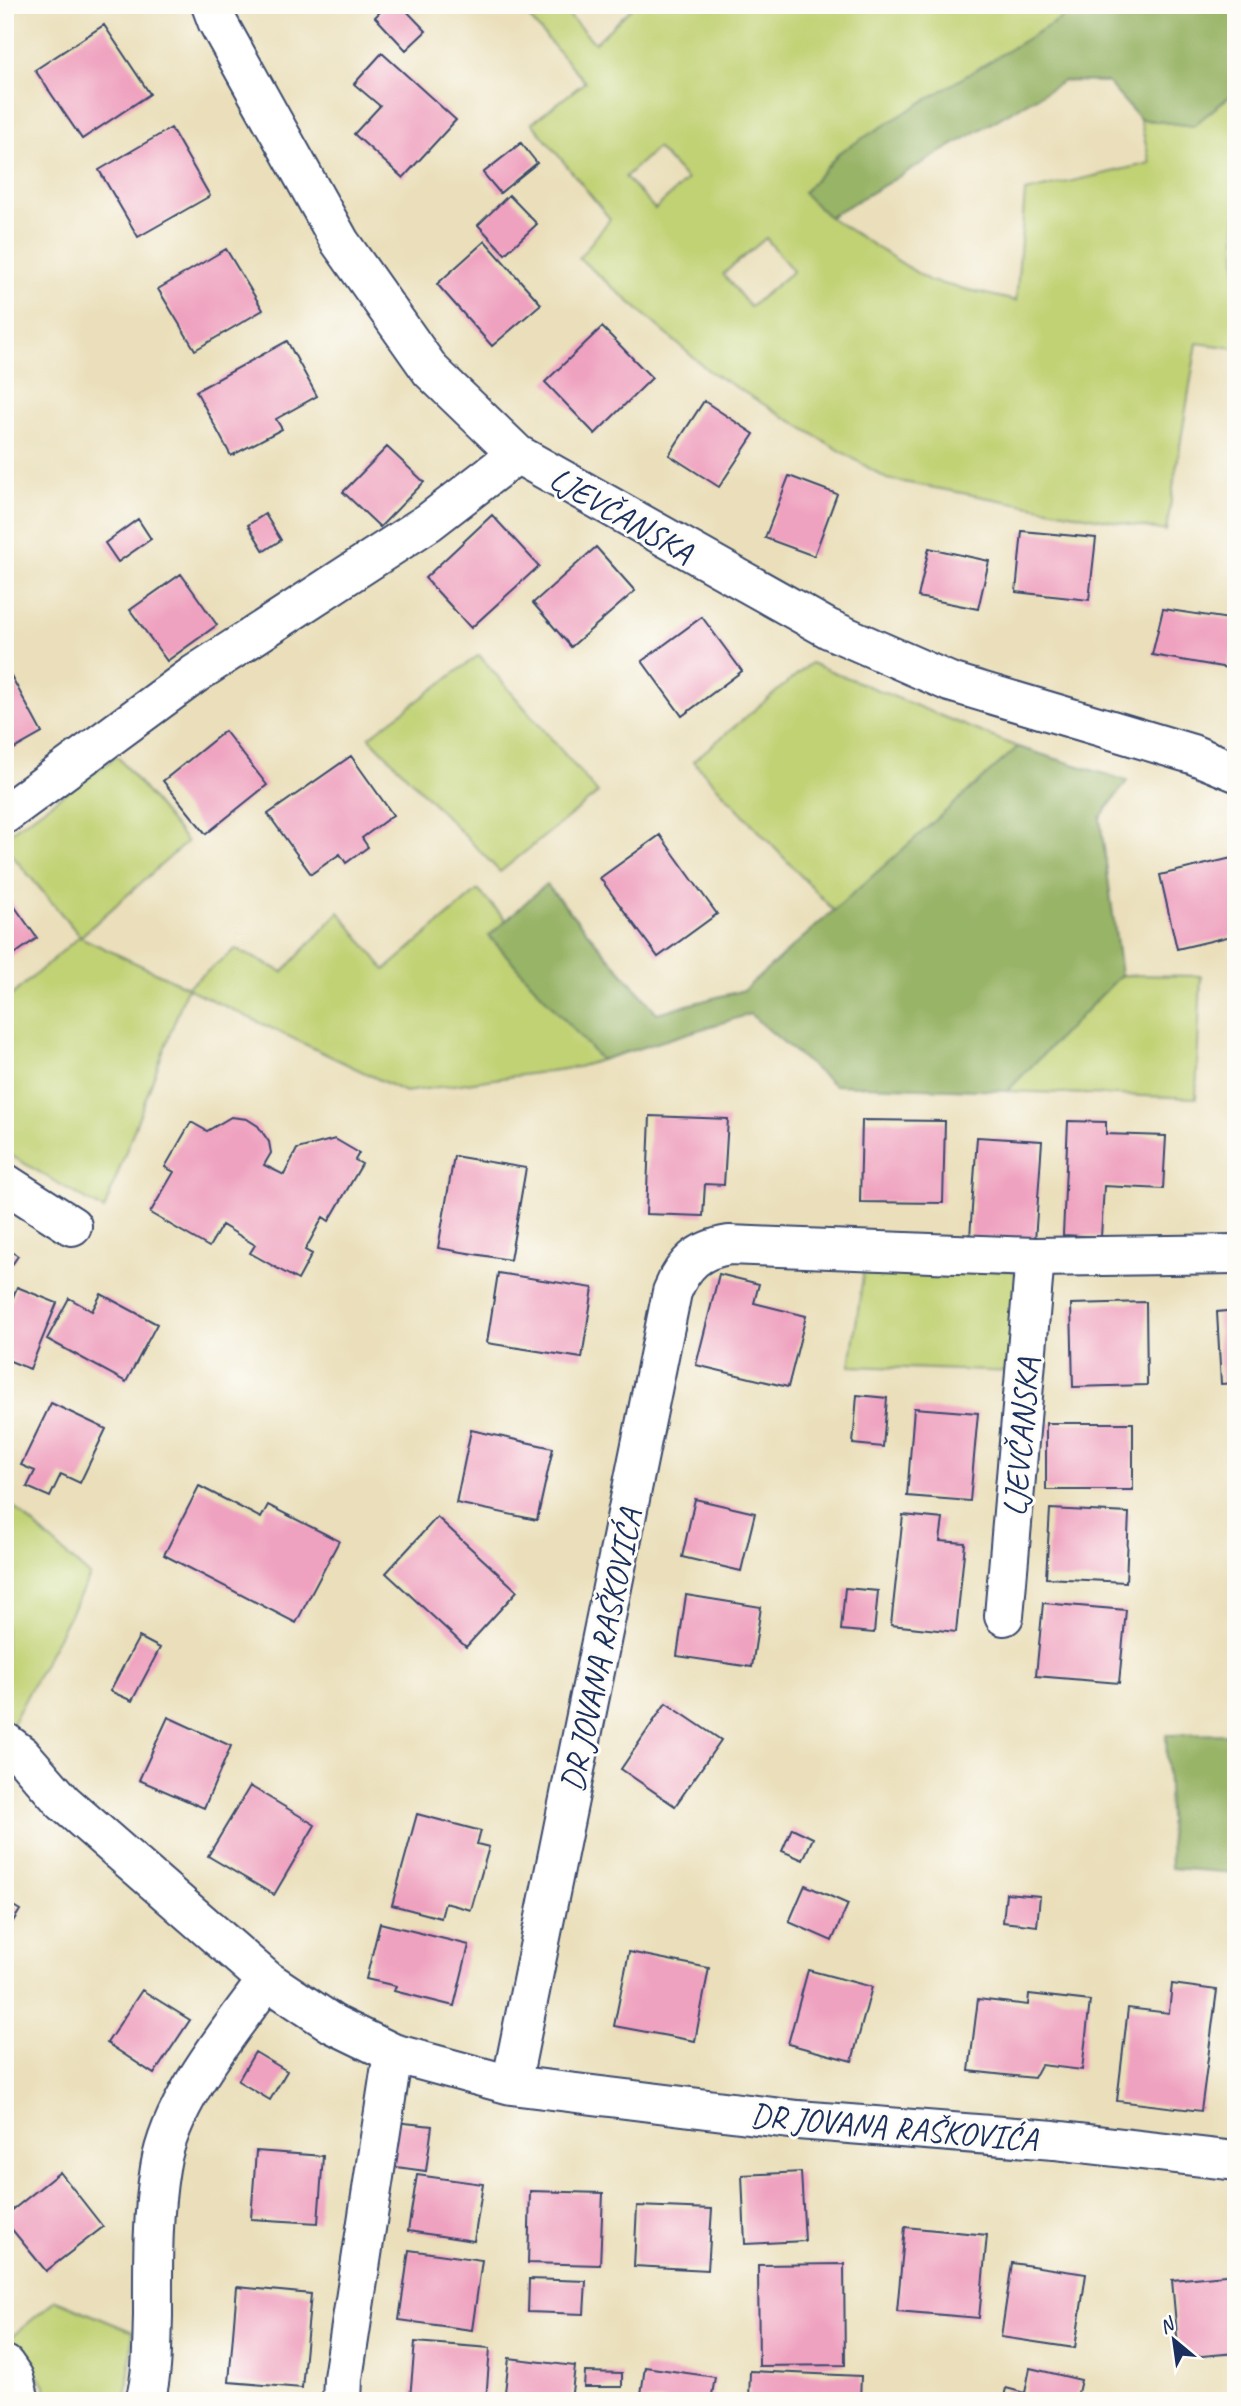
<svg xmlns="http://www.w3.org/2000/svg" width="1241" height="2406" viewBox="0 0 1241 2406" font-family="Caveat,sans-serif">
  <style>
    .green { fill: #c1d274; stroke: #6e8069; stroke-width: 2; fill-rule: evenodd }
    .forest { fill: #98b466; stroke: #5a7262; stroke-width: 2 }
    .building { fill: #efa2bf }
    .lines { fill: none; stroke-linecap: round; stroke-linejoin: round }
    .minor-casing { stroke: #3a496c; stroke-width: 42 }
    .minor { stroke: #fff; stroke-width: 38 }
    .labels { text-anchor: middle; stroke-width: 6; stroke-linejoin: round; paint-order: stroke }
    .street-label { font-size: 33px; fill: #1b2f5e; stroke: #fdfcf7 }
  </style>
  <rect width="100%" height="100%" fill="#fdfcf7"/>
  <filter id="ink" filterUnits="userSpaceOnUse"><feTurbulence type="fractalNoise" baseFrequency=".0143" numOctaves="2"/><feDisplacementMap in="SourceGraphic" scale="14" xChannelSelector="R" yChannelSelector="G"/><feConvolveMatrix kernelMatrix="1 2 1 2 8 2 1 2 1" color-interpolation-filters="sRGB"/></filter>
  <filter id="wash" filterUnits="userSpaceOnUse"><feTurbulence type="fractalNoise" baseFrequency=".00686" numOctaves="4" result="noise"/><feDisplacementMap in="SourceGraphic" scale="28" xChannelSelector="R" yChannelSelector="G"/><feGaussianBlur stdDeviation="1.57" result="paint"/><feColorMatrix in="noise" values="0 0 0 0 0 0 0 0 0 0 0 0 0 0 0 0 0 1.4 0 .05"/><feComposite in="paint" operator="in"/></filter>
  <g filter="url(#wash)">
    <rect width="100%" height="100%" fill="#eadfba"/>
    <path class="green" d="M518 5H559L595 43 635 5H1083L803 192 829 217 930 281 1016 301 1025 192 1150 163 1140 119 1193 126 1236 91V348L1197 343 1166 531 887 479 709 371 579 258 610 219 532 123 585 82ZM657 148 687 180 655 209 625 177ZM766 238 793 271 750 307 723 274Z
      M479 655 598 793 500 872 369 737Z
      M811 663 1018 747 834 911 693 761Z
      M117 756 187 842 80 937 187 987 236 949 283 972 339 912 385 970 478 890 506 920 489 936 601 1060 578 1067 405 1092 187 988 104 1210 5 1152V1001L80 936 5 847V836Z
      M1121 975 1201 976 1196 1098 1007 1091Z
      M864 1268 1013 1270 1019 1281 1014 1372 850 1366Z
      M5 1499 90 1576 11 1726 5 1721Z
      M56 2300 133 2332 126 2401H46L45 2385 10 2338Z"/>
    <path class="forest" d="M1083 5H1236V91L1193 126 1140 119 1107 82 1064 81 829 217 803 193 840 152Z
      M1018 747 1127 781 1100 818 1121 975 1007 1091 834 1085 750 1014 601 1060 489 936 546 884 657 1013 744 990Z
      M1236 1734V1873L1171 1868 1166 1735Z"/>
    <g id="blocks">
      <path class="building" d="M387 5H401L426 31 406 50 375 17Z
        M104 25 150 94 82 139 35 70Z
        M382 53 456 120 403 178 354 134 380 106 354 84Z
        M171 128 210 196 138 237 99 170Z
        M521 143 537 163 500 193 483 173Z
        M509 195 537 224 505 254 478 225Z
        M485 241 541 304 492 346 437 284Z
        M226 249 263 310 195 350 158 289Z
        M602 327 652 378 595 434 545 382Z
        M287 341 317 396 276 419 282 429 231 456 196 391Z
        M704 401 754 434 719 487 669 455Z
        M387 447 424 482 380 527 343 492Z
        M789 476 837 494 814 556 765 538Z
        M265 514 281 540 264 551 248 525Z
        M492 515 539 566 471 628 425 578Z
        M138 519 151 539 118 562 105 543Z
        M1022 531 1096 538 1089 600 1016 592Z
        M596 547 635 591 571 647 533 603Z
        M929 548 989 561 978 609 918 597Z
        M181 574 217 625 167 661 130 610Z
        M1163 609 1236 620V634L1228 668 1152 655Z
        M702 617 742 671 682 716 642 661Z
        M8 670 42 733 5 754V671Z
        M225 731 267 785 206 834 163 781Z
        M351 756 393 815 362 838 368 847 346 863 340 854 311 874 268 814Z
        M660 835 717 914 658 957 600 878Z
        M1236 857V935L1177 949 1160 875Z
        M5 893 37 938 5 961Z
        M650 1116 728 1119 724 1185 705 1184 703 1216 646 1214Z
        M231 1117 247 1119 258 1126 269 1142 271 1153 264 1165 284 1175 297 1149 335 1139 359 1153 355 1160 362 1164 329 1221 323 1217 305 1250 312 1254 298 1280 250 1253 255 1245 222 1225 209 1247 150 1213 174 1172 165 1167 191 1122 207 1131Z
        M862 1120 945 1121 943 1203 860 1202Z
        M1068 1121 1106 1122V1134L1166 1136 1163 1189 1104 1186 1101 1237 1063 1235Z
        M977 1137 1042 1141 1035 1241 970 1237Z
        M454 1156 526 1168 510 1260 438 1248Z
        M5 1247 18 1256 5 1275Z
        M498 1273 593 1288 582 1358 487 1343Z
        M719 1274 759 1284 754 1303 806 1316 788 1387 696 1365Z
        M17 1287 57 1303 30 1369 5 1359V1317Z
        M101 1294 157 1324 126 1382 47 1339 69 1298 92 1311Z
        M1146 1302 1147 1385 1073 1387 1071 1304Z
        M1236 1310V1383L1221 1384 1217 1312Z
        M857 1395 887 1398 883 1447 853 1444Z
        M51 1403 106 1429 80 1483 61 1474 50 1497 27 1487 35 1471 21 1465Z
        M914 1408 978 1413 970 1501 907 1496Z
        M1046 1423H1133V1490H1046Z
        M471 1430 553 1448 537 1520 456 1503Z
        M199 1486 261 1518 268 1505 339 1541 296 1623 164 1555Z
        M695 1499 755 1513 741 1571 682 1557Z
        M1050 1509 1129 1513 1126 1582 1046 1578Z
        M903 1515 943 1519 940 1541 965 1543 956 1632 891 1625Z
        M437 1517 517 1591 466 1647 386 1573Z
        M845 1588 878 1591 874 1633 841 1630Z
        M686 1595 761 1607 752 1667 677 1656Z
        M1043 1603 1126 1610 1119 1683 1036 1676Z
        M139 1637 160 1648 132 1701 110 1691Z
        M666 1703 721 1740 675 1806 621 1769Z
        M168 1717 231 1746 204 1808 139 1780Z
        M250 1786 315 1825 274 1895 208 1856Z
        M417 1814 481 1831 477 1844 489 1847 471 1910 445 1903 441 1918 392 1905Z
        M792 1828 813 1838 803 1860 782 1851Z
        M805 1885 848 1904 832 1941 789 1922Z
        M1006 1893 1040 1896 1037 1926 1003 1922Z
        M5 1901 20 1910 5 1934Z
        M380 1923 469 1945 454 2006 394 1991 396 1986 366 1979Z
        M629 1952 709 1968 695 2041 614 2026Z
        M808 1970 872 1987 852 2061 788 2044Z
        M1172 1984 1217 1990 1201 2111 1117 2101 1128 2008 1169 2013Z
        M142 1990 190 2020 154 2074 107 2043Z
        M1029 1994 1090 2001 1082 2070 1041 2065 1034 2078 969 2071 978 1999 1028 2005Z
        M255 2052 287 2071 270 2100 238 2081Z
        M395 2122 432 2126 426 2171 389 2166Z
        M256 2151 323 2156 318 2223 251 2219Z
        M60 2172 103 2227 46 2271 5 2221V2216Z
        M801 2172 805 2241 745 2244 742 2175Z
        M417 2175 483 2184 474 2241 408 2231Z
        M530 2191 603 2193 600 2265 528 2263Z
        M637 2206 712 2209 708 2270 634 2266Z
        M905 2227 987 2235 979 2318 897 2311Z
        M409 2250 482 2260 472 2330 399 2320Z
        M1012 2263 1086 2274 1075 2348 1001 2337Z
        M844 2264 845 2365 759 2366 758 2265Z
        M1236 2274V2353L1179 2358 1172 2280Z
        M529 2279 586 2281 584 2314 528 2312Z
        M237 2287 311 2294 302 2388 229 2382Z
        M415 2342 490 2348 486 2401 410 2398Z
        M509 2358 575 2366 571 2401H504Z
        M645 2367 715 2377 711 2401H640Z
        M1030 2368 1081 2380 1076 2401H1003L1006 2388 1025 2393Z
        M750 2371 861 2376 860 2401H749Z
        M585 2372 622 2373V2387H584Z"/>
    </g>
  </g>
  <g filter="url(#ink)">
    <use href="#blocks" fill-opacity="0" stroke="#3a496c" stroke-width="2"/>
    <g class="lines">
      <defs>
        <path id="minor" d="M211 5 217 21 340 242 431 371 517 454 829 629 950 682 1192 754 1236 772
          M5 814 195 674 429 522 517 454
          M5 1183 72 1226
          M1004 1616 1035 1257
          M5 1742 22 1755 63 1802 267 1980 333 2024 393 2053 511 2085 798 2120 1054 2140 1236 2161
          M511 2085 672 1292C684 1263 698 1250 729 1245L1035 1257 1236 1254
          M5 2365 14 2378 20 2401
          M145 2401C153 2373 152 2345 153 2316 153 2267 152 2216 160 2168 170 2103 229 2032 267 1980
          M342 2401 343 2378 393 2053"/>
      </defs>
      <use href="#minor" class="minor-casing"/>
      <use href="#minor" class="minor"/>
    </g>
  </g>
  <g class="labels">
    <g class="street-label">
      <text transform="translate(622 514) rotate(30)" y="12">LJEVČANSKA</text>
      <text transform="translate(1020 1437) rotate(-85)" y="12">LJEVČANSKA</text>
      <text transform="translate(600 1650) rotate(-78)" y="12">DR JOVANA RAŠKOVIĆA</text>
      <text transform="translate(894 2126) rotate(5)" y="12">DR JOVANA RAŠKOVIĆA</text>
    </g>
  </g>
  <rect width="1241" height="2406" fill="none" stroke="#fdfcf7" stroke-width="28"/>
  <g transform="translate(1174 2340) rotate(331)" stroke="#fdfcf7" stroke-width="5" paint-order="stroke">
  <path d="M0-5L12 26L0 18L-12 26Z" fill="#1b2f5e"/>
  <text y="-10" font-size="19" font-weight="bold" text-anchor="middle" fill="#1b2f5e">N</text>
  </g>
</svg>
